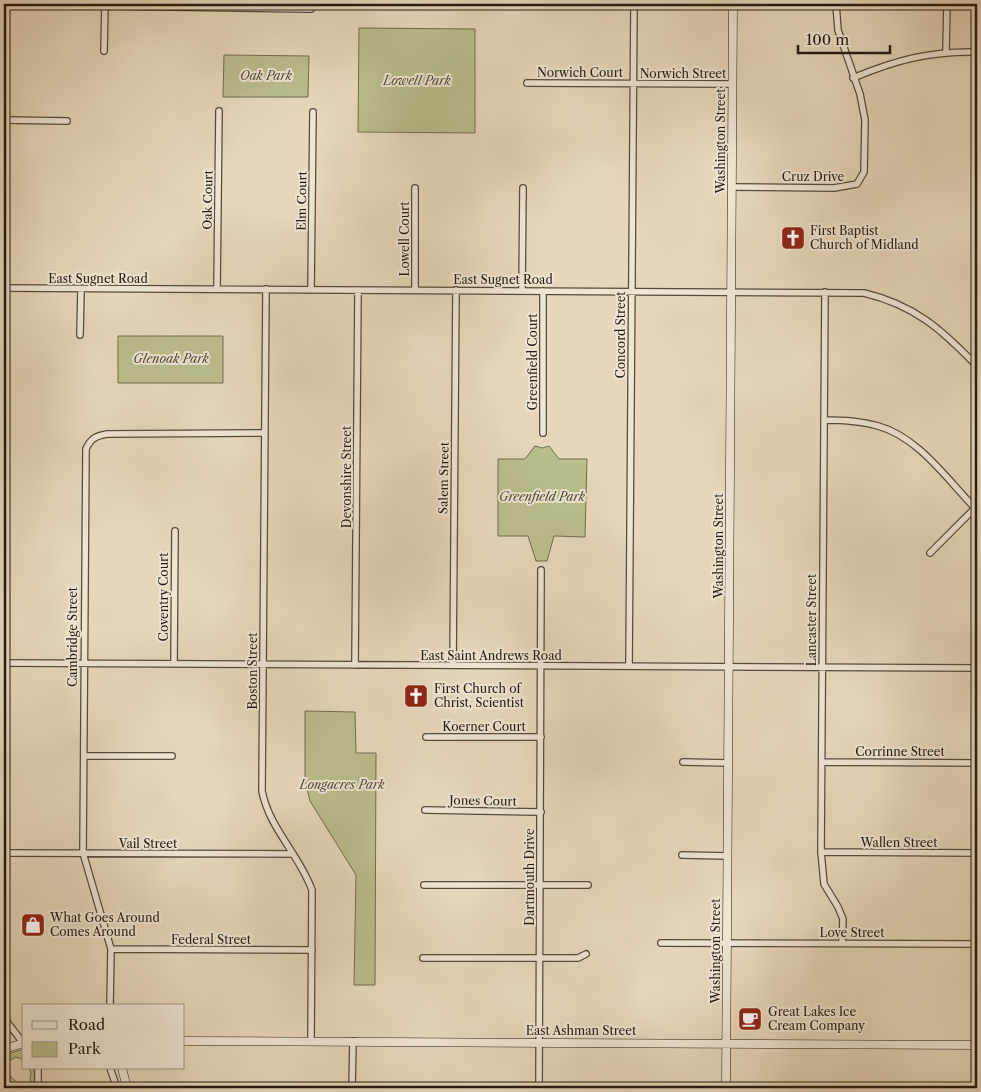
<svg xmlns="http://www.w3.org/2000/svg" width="981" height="1092" viewBox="0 0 981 1092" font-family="'Libre Caslon Text',serif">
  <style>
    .green { fill: #babd8d; stroke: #706c4e }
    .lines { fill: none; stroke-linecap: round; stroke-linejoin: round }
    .street-casing { stroke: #554a3b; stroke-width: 8 }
    .secondary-casing { stroke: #251b10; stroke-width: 9 }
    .street { stroke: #efe5d3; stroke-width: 5.5 }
    .secondary { stroke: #efe5d3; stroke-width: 8 }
    .labels { text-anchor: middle; stroke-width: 4; stroke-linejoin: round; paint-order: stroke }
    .street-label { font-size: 12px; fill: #251b10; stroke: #efe5d3 }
    .park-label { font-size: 12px; font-style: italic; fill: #524c36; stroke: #efe5d3 }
    .poi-label { font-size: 12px; fill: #251b10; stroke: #efe5d3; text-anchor: start }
  </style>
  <rect width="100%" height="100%" fill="#e6d7bb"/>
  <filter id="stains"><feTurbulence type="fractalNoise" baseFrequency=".004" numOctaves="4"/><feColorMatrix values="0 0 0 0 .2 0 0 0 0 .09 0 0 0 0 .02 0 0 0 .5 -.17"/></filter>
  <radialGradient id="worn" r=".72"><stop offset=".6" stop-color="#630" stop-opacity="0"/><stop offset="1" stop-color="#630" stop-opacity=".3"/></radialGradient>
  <path class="green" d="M359 28 475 29V133L358 132Z
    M224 55 309 56 308 97H223Z
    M118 336H223V383H118Z
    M535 446 542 448 549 446 559 459H587L585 537 554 536 547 561H536L528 536H498V459H525Z
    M305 711 355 712 356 753H376L375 985H354L356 875 310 801 305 781Z
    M24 1049V1060L16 1057 4 1064 11 1077 23 1088H15L4 1074V1055Z
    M28 1068H34L35 1088H27L32 1083 30 1079 31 1072Z"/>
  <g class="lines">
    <defs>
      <path id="street" d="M105 6 311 9
        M104 51 105 4
        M946 51 947 4
        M853 78C896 60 930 51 977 52
        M527 83 733 84
        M4 120 67 121
        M732 187 834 188 857 184 864 172 865 120 860 94 838 30 836 4
        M4 288 864 293C915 305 942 330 977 366
        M217 289 219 111
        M266 289 262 791C269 828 299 854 312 890L311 1041
        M311 290 313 112
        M415 290V188
        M522 291 523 188
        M825 292 821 852 824 884 838 907 843 919 842 943
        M80 335 81 289
        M824 420C842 420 861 421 878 426 919 437 948 481 977 510
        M543 433V291
        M930 553 975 508
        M4 663 977 668
        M174 663 175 531
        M355 665 358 290
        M453 665 456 290
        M629 666 634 4
        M426 737H541
        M84 756H172
        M683 762 728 763
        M822 762 977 763
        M425 810 541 812
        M821 852 977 853
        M4 853 293 854
        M682 855 728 856
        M424 885H588
        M661 943 977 944
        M111 949 312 950
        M423 958H578L586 954
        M110 1006 111 949 83 853 86 449C91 438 96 436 107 434L264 433
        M4 1018 24 1044
        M38 1068V1088
        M110 1068 117 1088
        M352 1088 353 1041
        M539 1088 541 570"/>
      <path id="secondary" d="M184 1041 977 1045
        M4 1049 24 1043
        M122 1068 127 1088
        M4 1084 7 1088
        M726 1088 733 4"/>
    </defs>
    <use href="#street" class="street-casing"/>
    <use href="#secondary" class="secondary-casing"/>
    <use href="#street" class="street"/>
    <use href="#secondary" class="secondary"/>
  </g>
  <defs>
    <symbol id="church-square" viewBox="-11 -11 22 22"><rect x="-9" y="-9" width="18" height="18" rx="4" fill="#8f2418" stroke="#efe5d3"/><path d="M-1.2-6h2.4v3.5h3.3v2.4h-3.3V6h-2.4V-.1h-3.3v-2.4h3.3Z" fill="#fff"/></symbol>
    <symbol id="shop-square" viewBox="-11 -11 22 22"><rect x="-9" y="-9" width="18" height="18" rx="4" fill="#8f2418" stroke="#efe5d3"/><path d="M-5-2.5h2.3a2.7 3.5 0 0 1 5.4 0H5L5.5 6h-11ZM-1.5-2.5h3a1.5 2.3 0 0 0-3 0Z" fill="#fff"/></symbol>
    <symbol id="cafe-square" viewBox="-11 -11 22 22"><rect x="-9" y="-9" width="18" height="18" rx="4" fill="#8f2418" stroke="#efe5d3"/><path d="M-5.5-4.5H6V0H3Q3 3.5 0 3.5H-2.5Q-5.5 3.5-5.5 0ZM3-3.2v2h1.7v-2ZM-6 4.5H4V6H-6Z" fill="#fff"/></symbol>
  </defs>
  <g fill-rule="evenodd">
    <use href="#church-square" x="779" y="224" width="28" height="28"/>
    <use href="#church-square" x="402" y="682" width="28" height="28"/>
    <use href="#shop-square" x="19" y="911" width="28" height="28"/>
    <use href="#cafe-square" x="736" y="1005" width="28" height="28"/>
  </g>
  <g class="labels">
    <g class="street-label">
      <text x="580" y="77">Norwich Court</text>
      <text x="683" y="78">Norwich Street</text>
      <text transform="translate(721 141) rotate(-90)" y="4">Washington Street</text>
      <text x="813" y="181">Cruz Drive</text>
      <text transform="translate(208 200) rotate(-89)" y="4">Oak Court</text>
      <text transform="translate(302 201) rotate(-89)" y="4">Elm Court</text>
      <text transform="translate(405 239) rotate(-90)" y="4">Lowell Court</text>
      <text x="98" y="283">East Sugnet Road</text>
      <text x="503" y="284">East Sugnet Road</text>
      <text transform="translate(621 335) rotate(-90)" y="4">Concord Street</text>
      <text transform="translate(533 362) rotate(-90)" y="4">Greenfield Court</text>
      <text transform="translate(347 477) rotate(-90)" y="4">Devonshire Street</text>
      <text transform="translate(444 478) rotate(-89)" y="4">Salem Street</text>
      <text transform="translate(719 546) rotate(-90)" y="4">Washington Street</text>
      <text transform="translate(164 597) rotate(-90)" y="4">Coventry Court</text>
      <text transform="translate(812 620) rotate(-90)" y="4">Lancaster Street</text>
      <text transform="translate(73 637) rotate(-90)" y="4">Cambridge Street</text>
      <text x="491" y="660">East Saint Andrews Road</text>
      <text transform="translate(253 671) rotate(-90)" y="4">Boston Street</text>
      <text x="484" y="731">Koerner Court</text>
      <text x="900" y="756">Corrinne Street</text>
      <text transform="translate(483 801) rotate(1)" y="4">Jones Court</text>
      <text x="899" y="847">Wallen Street</text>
      <text x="148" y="848">Vail Street</text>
      <text transform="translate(530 877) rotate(-90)" y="4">Dartmouth Drive</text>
      <text x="852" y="937">Love Street</text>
      <text x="211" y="944">Federal Street</text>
      <text transform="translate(716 951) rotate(-90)" y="4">Washington Street</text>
      <text x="581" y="1035">East Ashman Street</text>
    </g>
    <g class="park-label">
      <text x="266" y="80">Oak Park</text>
      <text x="417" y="85">Lowell Park</text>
      <text x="171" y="363">Glenoak Park</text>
      <text x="542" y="501">Greenfield Park</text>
      <text x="342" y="789">Longacres Park</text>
    </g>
    <g class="poi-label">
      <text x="810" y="235">First Baptist<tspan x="810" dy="14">Church of Midland</tspan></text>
      <text x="434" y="693">First Church of<tspan x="434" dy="14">Christ, Scientist</tspan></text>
      <text x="50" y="922">What Goes Around<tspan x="50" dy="14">Comes Around</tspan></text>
      <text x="768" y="1016">Great Lakes Ice<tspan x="768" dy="14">Cream Company</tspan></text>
    </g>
  </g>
  <rect width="981" height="1092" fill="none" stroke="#e6d7bb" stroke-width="20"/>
  <rect x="5" y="5" width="971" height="1082" fill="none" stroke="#251b10" stroke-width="2.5"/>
  <rect x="10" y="10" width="961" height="1072" fill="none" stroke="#251b10"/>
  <rect x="22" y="1004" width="162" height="65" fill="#efe5d3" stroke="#9e9485"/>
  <rect x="32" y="1021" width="25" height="8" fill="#efe5d3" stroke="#9e9485"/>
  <text x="68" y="1030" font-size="15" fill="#251b10">Road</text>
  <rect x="32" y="1042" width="25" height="15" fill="#babd8d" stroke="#9e9485"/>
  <text x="68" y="1054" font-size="15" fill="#251b10">Park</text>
  <path d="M798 45v8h92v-8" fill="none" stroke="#251b10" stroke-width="2.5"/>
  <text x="806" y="45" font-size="15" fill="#251b10" stroke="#efe5d3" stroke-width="4" paint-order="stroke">100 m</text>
  <rect width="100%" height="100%" filter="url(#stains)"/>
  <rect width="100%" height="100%" fill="url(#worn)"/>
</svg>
